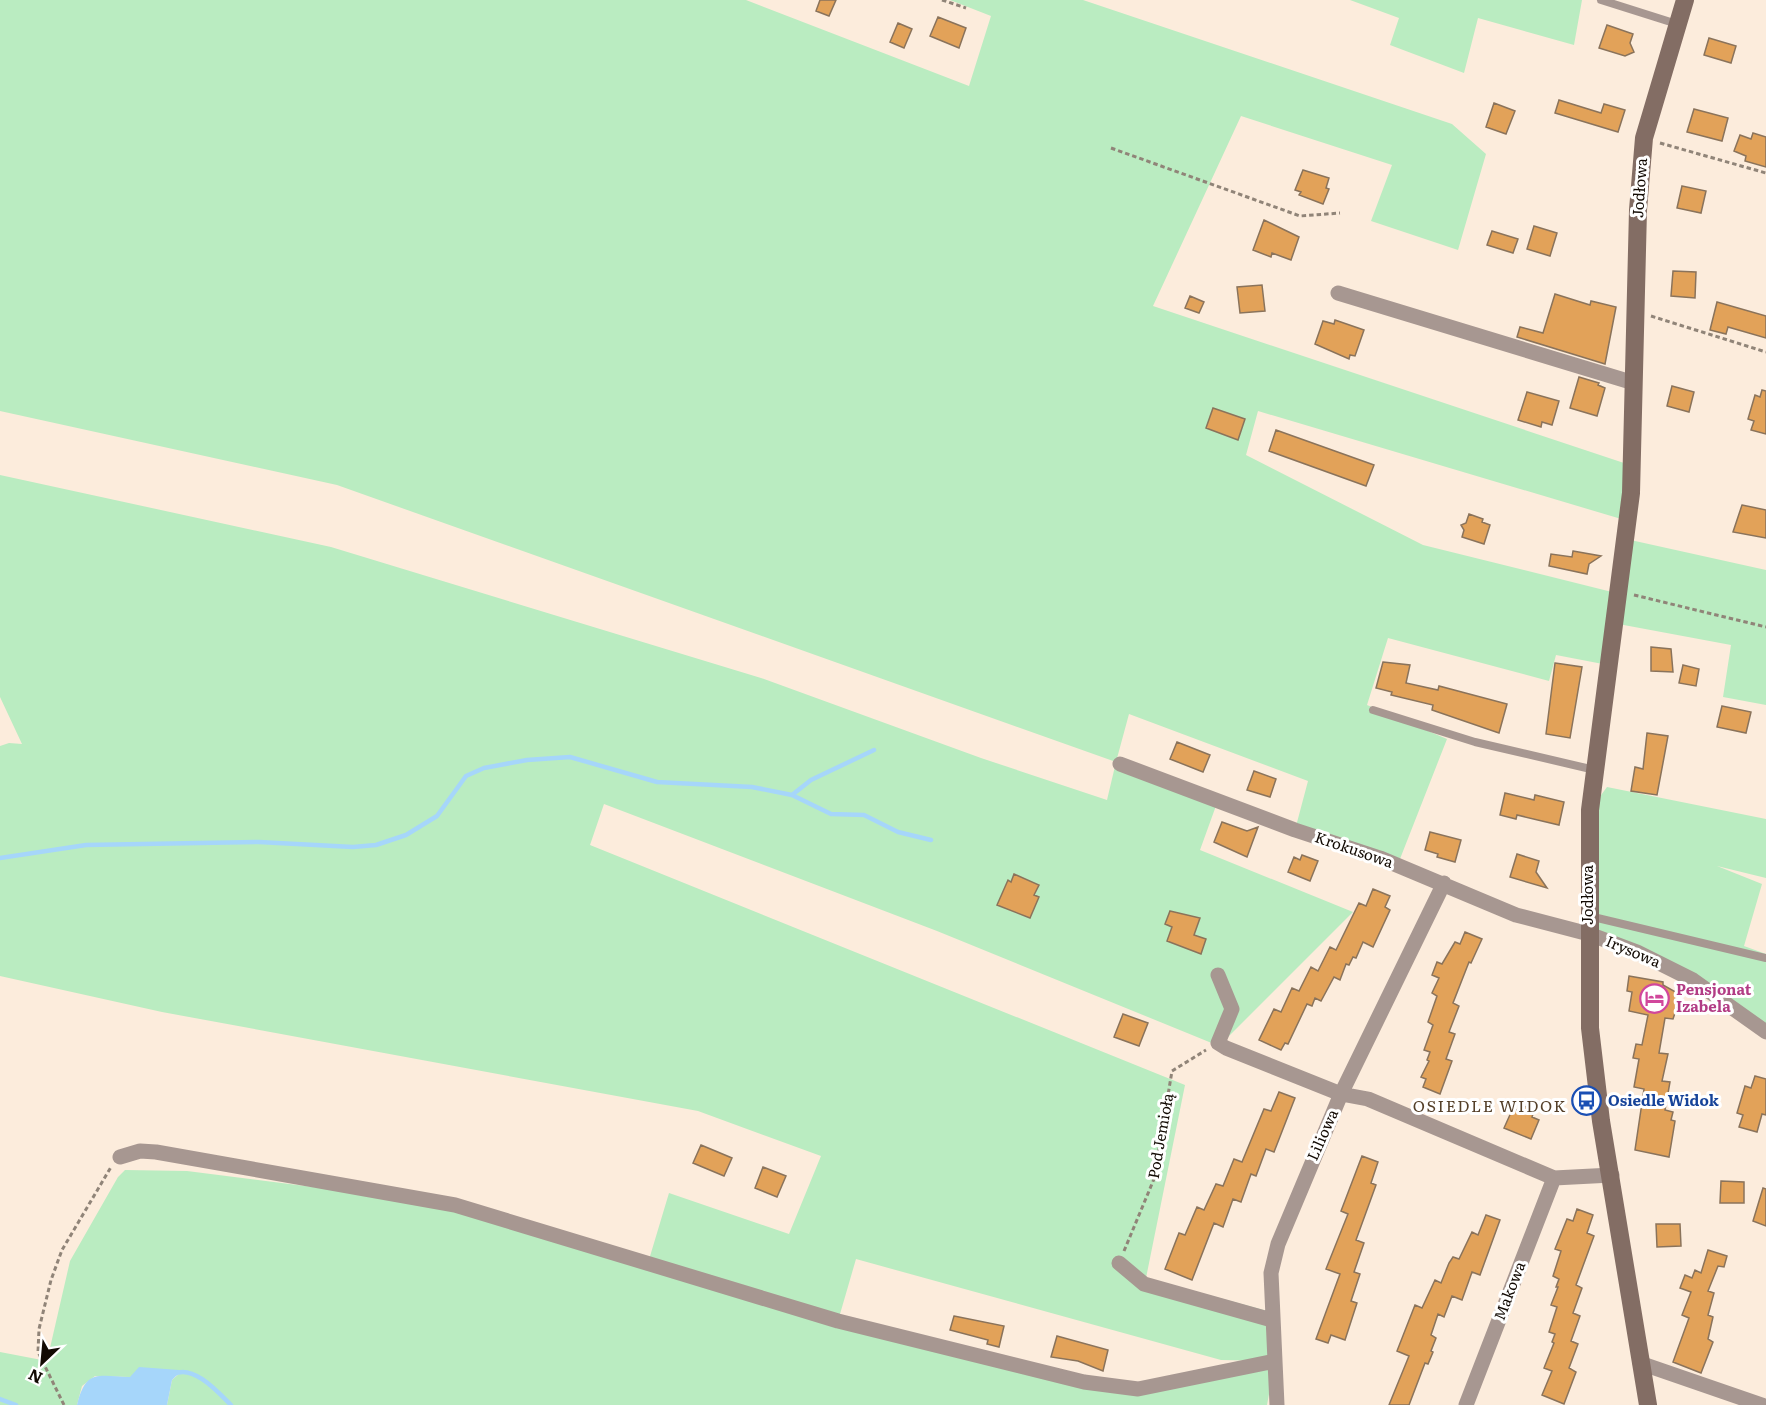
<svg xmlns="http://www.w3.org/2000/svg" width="1766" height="1405" viewBox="0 0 1766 1405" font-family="Literata,serif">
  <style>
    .green { fill: #baecc1; fill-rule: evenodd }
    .water { fill: #a6d6fa }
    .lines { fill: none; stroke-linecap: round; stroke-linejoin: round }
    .stream { stroke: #a6d6fa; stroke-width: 4.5 }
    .building { fill: #e2a259; stroke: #8a735b; stroke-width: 1.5 }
    .path { stroke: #908478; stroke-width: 3; stroke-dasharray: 4.5 3; stroke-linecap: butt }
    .lane { stroke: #a79791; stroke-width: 8 }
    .street { stroke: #a79791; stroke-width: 15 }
    .secondary { stroke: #836d64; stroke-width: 18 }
    .labels { text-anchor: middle; stroke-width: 6; stroke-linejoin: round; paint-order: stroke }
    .street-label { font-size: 15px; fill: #120a03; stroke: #fff }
    .hotel-label { font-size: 15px; font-weight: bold; fill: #b23c85; stroke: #fff; text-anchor: start }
    .transit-label { font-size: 15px; font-weight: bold; fill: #164399; stroke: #fff; text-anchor: start }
    .neighbourhood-label { font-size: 16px; letter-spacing: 1.5px; fill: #543f28; stroke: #fff }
  </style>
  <rect width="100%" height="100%" fill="#fcecdc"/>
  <path class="green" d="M0 0H746L969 86 991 16 950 0H1083L1452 124 1486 154 1458 250 1371 221 1392 165 1241 116 1153 306 1633 466 1628 521 1258 411 1246 455 1423 545 1616 593 1626 539 1766 570V705L1723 697 1731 645 1613 623 1608 665 1556 655 1549 681 1388 638 1367 705 1447 739 1398 864 1295 830 1308 781 1129 714 1116 762 1217 803 1200 850 1353 912 1219 1046 937 931 604 804 590 845 1185 1085 1146 1278 1271 1312 1275 1361 1267 1405H167L172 1380 180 1373 130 1377 95 1376 82 1386 77 1405H0V1352L47 1361 70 1261 118 1177 125 1170 187 1171 455 1205 648 1263 669 1193 789 1234 821 1156 698 1111 162 1012 0 976V746L9 743 22 744 0 697V475L331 547 761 678 981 758 1107 800 1116 762 337 485 0 411ZM856 1259 1221 1360 1271 1361 1127 1389 838 1321Z
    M1350 0H1582L1574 45 1478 18 1464 73 1390 45 1399 18Z
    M1607 787 1766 819V878L1717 866 1762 884 1744 946 1766 954V1032L1738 1010 1589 934 1590 810Z"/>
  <path class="water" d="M139 1367 179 1370 180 1372 172 1380 167 1405H77C86 1369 97 1376 130 1377Z"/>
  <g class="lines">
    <path class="stream" d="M792 795 811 780 874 750
      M0 858 86 845 259 842 353 847 376 845 406 835 437 816 466 776 484 768 527 760 570 757 657 782 752 787 792 795 831 814 864 815 898 832 931 840
      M174 1374C193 1364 218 1392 231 1405
      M0 1399 16 1405"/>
  </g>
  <path class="building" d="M820 0H836L829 16 816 11Z
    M938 17 966 28 959 48 930 36Z
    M898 23 912 29 904 48 890 42Z
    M1607 25 1633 34 1630 43 1634 52 1625 56 1599 48Z
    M1709 38 1736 46 1731 63 1704 55Z
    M1559 100 1601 113 1604 104 1625 110 1618 132 1555 113Z
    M1494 103 1515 111 1506 134 1486 127Z
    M1694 109 1728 118 1722 141 1687 132Z
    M1753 133 1766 137V167L1745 161 1746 156 1734 151 1740 135 1751 139Z
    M1303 170 1329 178 1326 188 1329 189 1323 204 1299 195 1301 192 1295 190Z
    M1682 186 1706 191 1701 213 1677 208Z
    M1264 220 1299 237 1291 260 1272 253 1271 257 1253 250Z
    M1534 226 1557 233 1550 256 1527 249Z
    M1492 231 1518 239 1513 253 1487 245Z
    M1673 271 1696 272 1695 298 1671 296Z
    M1262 285 1265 311 1240 313 1237 287Z
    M1555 294 1590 305 1591 301 1616 307 1605 364 1517 337 1520 327 1543 333Z
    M1190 296 1204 302 1199 313 1185 308Z
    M1717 302 1766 316V338L1728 327 1726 334 1710 330Z
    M1335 320 1364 330 1355 356 1350 355 1349 359 1315 344 1323 321 1334 324Z
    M1579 377 1599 383 1598 385 1605 388 1597 416 1570 408Z
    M1672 386 1694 392 1689 412 1667 406Z
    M1762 390 1766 391V434L1751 430 1754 421 1748 419 1755 395 1760 397Z
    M1527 392 1559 401 1552 425 1542 422 1541 427 1518 420Z
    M1213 408 1245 419 1238 440 1206 428Z
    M1276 430 1374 465 1366 486 1269 451Z
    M1742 505 1766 510V538L1733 532Z
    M1469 514 1483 519 1482 522 1490 525 1484 544 1462 537 1464 530 1461 525 1466 523Z
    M1573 551 1601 556 1589 564 1587 574 1549 566 1551 554 1572 557Z
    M1651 647 1671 649 1673 672 1651 671Z
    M1383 662 1410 665 1406 683 1438 690 1439 686 1507 704 1499 733 1432 710 1433 705 1391 695 1392 692 1376 688Z
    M1555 663 1582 667 1570 738 1546 734Z
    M1683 665 1699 669 1696 686 1679 683Z
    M1722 706 1751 712 1746 733 1717 727Z
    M1647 733 1668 736 1657 795 1631 791 1635 767 1643 769Z
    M1177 742 1210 755 1203 772 1170 759Z
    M1254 771 1276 779 1270 797 1247 790Z
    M1505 793 1534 800 1535 795 1564 802 1559 825 1517 815 1516 819 1500 815Z
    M1222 822 1247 831 1258 827 1247 857 1214 842Z
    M1430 832 1461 840 1455 862 1437 857 1438 854 1425 850Z
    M1517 854 1539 861 1536 872 1547 888 1510 877Z
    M1302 855 1318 861 1310 881 1288 872 1294 857 1300 860Z
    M1014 874 1039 885 1034 895 1039 897 1030 918 997 905 1008 880 1011 882Z
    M1373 889 1390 896 1385 907 1390 910 1373 947 1363 942 1356 958 1353 957 1349 965 1346 964 1340 980 1334 977 1321 1001 1315 998 1312 1006 1307 1004 1288 1044 1285 1043 1281 1050 1259 1040 1274 1009 1281 1012 1292 988 1299 991 1311 967 1318 971 1330 947 1336 950 1359 903 1366 906Z
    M1170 911 1200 918 1194 935 1206 939 1201 954 1167 941 1172 927 1165 924Z
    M1465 932 1482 939 1471 963 1469 962 1453 1003 1459 1006 1449 1032 1455 1034 1446 1059 1452 1061 1440 1094 1423 1087 1426 1079 1421 1077 1429 1061 1427 1060 1430 1052 1424 1050 1433 1025 1428 1022 1437 996 1432 993 1439 978 1432 975 1437 962 1442 964 1455 942 1460 944Z
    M1629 976 1663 982V985L1681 995 1673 1019 1665 1018 1659 1053 1668 1054 1662 1081 1670 1082 1665 1110 1673 1112 1671 1120 1675 1121 1669 1157 1635 1150 1644 1089 1634 1087 1639 1059 1633 1058 1636 1044 1642 1045 1648 1015 1629 1011 1632 992 1627 991Z
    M1123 1014 1148 1023 1139 1046 1114 1037Z
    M1755 1076 1766 1079V1115L1762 1114 1757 1132 1739 1127 1743 1115 1737 1113 1745 1086 1751 1088Z
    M1279 1092 1295 1098 1274 1152 1266 1149 1256 1176 1251 1174 1241 1202 1233 1199 1223 1227 1214 1223 1192 1280 1165 1269 1179 1233 1185 1235 1197 1207 1204 1210 1216 1184 1223 1186 1234 1159 1242 1162 1264 1109 1271 1111Z
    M1522 1105 1534 1111 1532 1117 1539 1120 1531 1139 1504 1128 1513 1108 1520 1112Z
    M701 1145 732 1158 724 1176 693 1163Z
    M1362 1156 1378 1162 1371 1183 1376 1185 1356 1240 1364 1243 1354 1272 1360 1274 1351 1301 1357 1303 1345 1340 1331 1335 1328 1343 1316 1339 1340 1274 1326 1269 1348 1214 1341 1211Z
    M763 1167 786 1176 777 1197 755 1188Z
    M1721 1181 1744 1182V1203H1720Z
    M1763 1188 1766 1189V1226L1753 1221Z
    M1577 1209 1593 1215 1587 1233 1594 1236 1576 1285 1582 1288 1573 1313 1580 1316 1571 1341 1578 1344 1569 1368 1576 1372 1564 1404 1542 1395 1552 1371 1544 1368 1554 1343 1552 1342 1555 1334 1549 1332 1557 1307 1551 1305 1558 1287H1556L1559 1279 1553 1276 1561 1251 1555 1249 1567 1219 1573 1221Z
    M1486 1215 1500 1220 1480 1275 1472 1272 1462 1300 1452 1296 1444 1317 1438 1314 1431 1335 1436 1338 1431 1351 1433 1352 1428 1364 1425 1363 1409 1405H1389L1409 1356 1397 1351 1415 1305 1422 1308 1435 1280 1441 1283 1449 1263 1453 1257 1459 1259 1472 1232 1478 1235Z
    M1656 1224H1680L1681 1246 1657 1247Z
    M1708 1250 1727 1256 1724 1267 1718 1266 1708 1291 1714 1293 1708 1315 1713 1317 1708 1339 1713 1342 1701 1373 1673 1362 1689 1318 1682 1315 1691 1292 1680 1288 1685 1275 1692 1278 1695 1270 1701 1273Z
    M954 1316 1004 1326 999 1347 987 1344 988 1340 950 1330Z
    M1057 1336 1108 1350 1103 1371 1078 1361 1051 1357Z"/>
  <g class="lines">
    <path class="path" d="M942 0 966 8
      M1660 143 1766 173
      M1111 148 1300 216 1340 213
      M1651 316 1766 352
      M1634 595 1766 627
      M1124 1251 1154 1179 1172 1071 1206 1050
      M64 1405 38 1352 39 1329 51 1280 62 1250 111 1167"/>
    <path class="lane" d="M1601 0 1677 24
      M1373 710 1475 742 1595 770
      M1589 916 1766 958"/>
    <path class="street" d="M1338 293 1634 383
      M1120 764 1295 830 1380 858 1516 915 1589 934 1637 952 1693 980 1766 1032
      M1218 975 1232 1009 1218 1043 1226 1048 1341 1094 1368 1099 1554 1178 1612 1175
      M120 1157 140 1151 156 1152 455 1205 838 1321 1084 1382 1138 1389 1275 1361
      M1119 1263 1144 1284 1272 1320
      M1640 1363 1762 1405
      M1277 1405 1271 1273 1278 1244 1341 1094 1444 883
      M1466 1405 1554 1178"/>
    <path class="secondary" d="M1648 1405 1601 1121 1590 1028V810L1631 493 1638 210 1644 138 1685 0"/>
  </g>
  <defs>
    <symbol id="hotel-ring" viewBox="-11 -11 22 22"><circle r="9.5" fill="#fff" stroke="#d1479c" stroke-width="1.5"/><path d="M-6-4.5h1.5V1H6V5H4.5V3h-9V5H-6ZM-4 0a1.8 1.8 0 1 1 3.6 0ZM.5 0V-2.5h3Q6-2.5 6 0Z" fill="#d1479c"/></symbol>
    <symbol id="bus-ring" viewBox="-11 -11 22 22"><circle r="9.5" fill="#fff" stroke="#1a4fb4" stroke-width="1.5"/><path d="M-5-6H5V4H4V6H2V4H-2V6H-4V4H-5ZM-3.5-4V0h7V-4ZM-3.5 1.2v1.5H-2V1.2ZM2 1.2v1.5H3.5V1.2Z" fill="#1a4fb4"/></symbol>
  </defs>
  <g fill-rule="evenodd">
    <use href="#hotel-ring" x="1638" y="982" width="33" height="33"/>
    <use href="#bus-ring" x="1570" y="1084" width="33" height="33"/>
  </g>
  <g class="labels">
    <g class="street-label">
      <text transform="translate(1640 188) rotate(-86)" y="5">Jodłowa</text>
      <text transform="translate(1354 850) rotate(19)" y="5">Krokusowa</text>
      <text transform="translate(1588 895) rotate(-90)" y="5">Jodłowa</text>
      <text transform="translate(1633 952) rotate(23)" y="5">Irysowa</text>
      <text transform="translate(1323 1135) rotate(-66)" y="5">Liliowa</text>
      <text transform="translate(1161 1136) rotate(-80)" y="5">Pod Jemiołą</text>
      <text transform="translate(1510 1291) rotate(-69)" y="5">Makowa</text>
    </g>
    <g class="hotel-label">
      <text x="1676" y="995">Pensjonat<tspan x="1676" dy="17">Izabela</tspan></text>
    </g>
    <g class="transit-label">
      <text x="1608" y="1106">Osiedle Widok</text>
    </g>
    <g class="neighbourhood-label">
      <text x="1490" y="1112">OSIEDLE WIDOK</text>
    </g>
  </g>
  <g transform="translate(42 1363) rotate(206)" stroke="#ffffff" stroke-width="4.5" paint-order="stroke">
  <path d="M0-4.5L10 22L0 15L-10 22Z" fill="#120a03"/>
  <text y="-9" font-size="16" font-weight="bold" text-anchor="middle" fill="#120a03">N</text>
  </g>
</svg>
